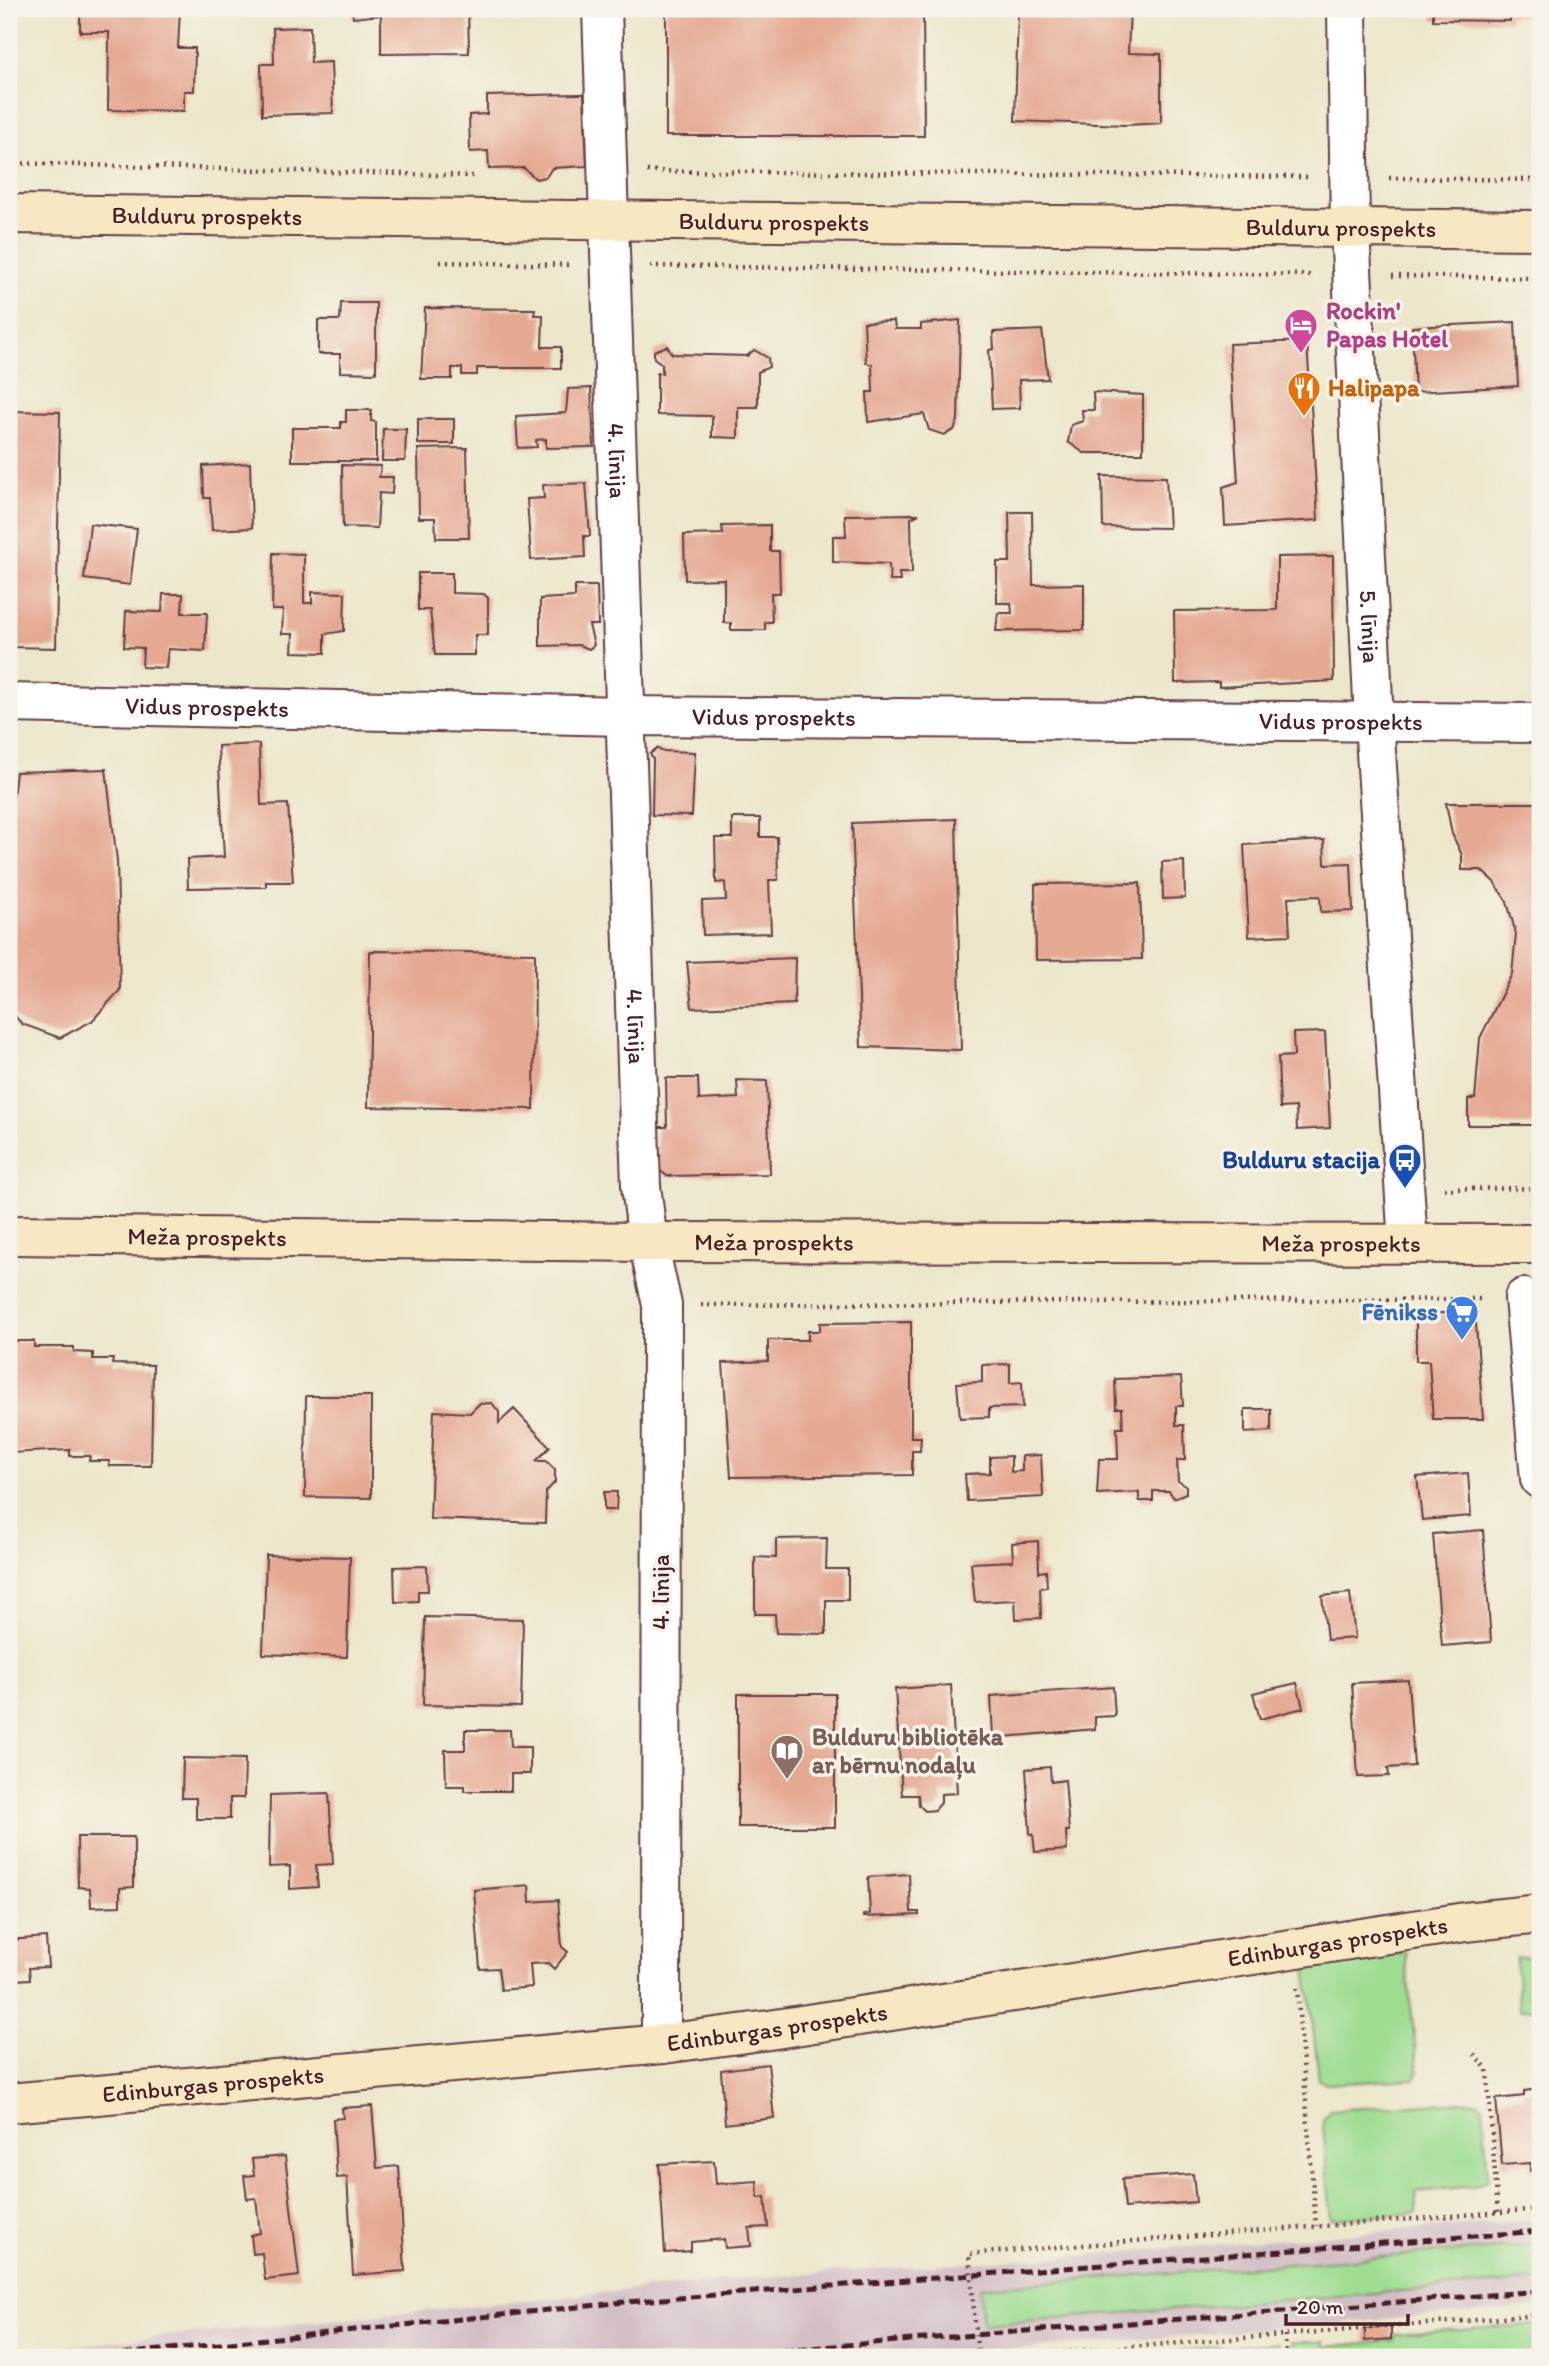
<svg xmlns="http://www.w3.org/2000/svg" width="1549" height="2366" viewBox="0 0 1549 2366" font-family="Itim,sans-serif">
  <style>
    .industrial { fill: #d2bec5 }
    .green { fill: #9fdd92; stroke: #747e5e; stroke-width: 2 }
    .building { fill: #e5a892 }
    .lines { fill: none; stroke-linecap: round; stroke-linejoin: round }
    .street-casing { stroke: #623d43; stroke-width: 42 }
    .secondary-casing { stroke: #623d43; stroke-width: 42 }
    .path { stroke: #623d43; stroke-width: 4.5; stroke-dasharray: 2 5; stroke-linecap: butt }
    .street { stroke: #fff; stroke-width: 38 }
    .secondary { stroke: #f7e8c3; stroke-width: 38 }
    .rail { stroke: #4a1f2b; stroke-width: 5; stroke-dasharray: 10 5; stroke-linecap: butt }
    .labels { text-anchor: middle; stroke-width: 7; stroke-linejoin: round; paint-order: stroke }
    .street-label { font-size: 24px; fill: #4a1f2b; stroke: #f7f3e8 }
    .hotel-label { font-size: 24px; font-weight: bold; fill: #b23c85; stroke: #f7f3e8; text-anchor: start }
    .food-label { font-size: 24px; font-weight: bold; fill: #c56008; stroke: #f7f3e8; text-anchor: start }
    .transit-label { font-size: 24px; font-weight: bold; fill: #164399; stroke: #f7f3e8; text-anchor: end }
    .shop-label { font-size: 24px; font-weight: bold; fill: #366cbe; stroke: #f7f3e8; text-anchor: end }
    .education-label { font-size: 24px; font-weight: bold; fill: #785e54; stroke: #f7f3e8; text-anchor: start }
  </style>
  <rect width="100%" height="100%" fill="#f7f3e8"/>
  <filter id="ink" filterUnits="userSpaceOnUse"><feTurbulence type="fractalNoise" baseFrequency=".0143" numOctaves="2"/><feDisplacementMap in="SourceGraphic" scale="14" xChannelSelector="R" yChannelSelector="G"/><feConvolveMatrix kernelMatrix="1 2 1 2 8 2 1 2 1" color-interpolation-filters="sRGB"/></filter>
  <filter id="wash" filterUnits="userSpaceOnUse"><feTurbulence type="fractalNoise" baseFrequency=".00686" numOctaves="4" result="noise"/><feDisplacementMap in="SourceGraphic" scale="28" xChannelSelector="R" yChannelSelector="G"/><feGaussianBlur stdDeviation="1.57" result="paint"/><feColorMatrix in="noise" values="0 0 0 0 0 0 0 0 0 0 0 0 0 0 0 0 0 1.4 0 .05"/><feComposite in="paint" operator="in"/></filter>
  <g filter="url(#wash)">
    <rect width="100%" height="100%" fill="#ece6ca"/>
    <path class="industrial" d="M1540 2219V2307L922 2357H9V2352L752 2278 1071 2256Z"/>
    <path class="green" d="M1405 1952 1418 2072 1413 2079 1325 2084 1319 2079 1306 1967Z
      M1540 1956V2008L1519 2010 1516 1958Z
      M1478 2101 1483 2106 1488 2179 1475 2186 1416 2192 1417 2213 1331 2219 1323 2126V2120L1330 2110Z
      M1540 2245V2280L983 2324 980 2287Z
      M1540 2324V2357H1293L1291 2342H1324L1325 2347 1394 2340V2335Z
      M1278 2343 1279 2357H1104Z"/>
    <g id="blocks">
      <path class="building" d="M80 9H180L178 48H195L194 91H184V111L108 110 109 32H80Z
        M352 9H468L469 53 381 54V15L353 18Z
        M666 9H923L924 136H666Z
        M1018 9H1130L1128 53 1161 54V123L1127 125 1015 121Z
        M1433 9H1533L1523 16H1510V21L1433 20Z
        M310 27 311 63 331 62 333 113 262 115 261 64H274L273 28Z
        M579 94H584L587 166 552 168 546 177 536 179 524 168 489 169 488 151 470 152 469 115 487 114V96Z
        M341 303H376V373L340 372V354H318V320H340Z
        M425 308 535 309 534 315H543L542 347H561V368H477V375H462V368H452V379H421Z
        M960 320 958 420 954 430 944 435 929 430 924 414 868 422 867 392H873L872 364 866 363 864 322 894 321 895 329H921V324Z
        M1515 322 1518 386 1415 392 1412 327Z
        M1042 330 1048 379 1019 380 1020 408 992 409 989 350 994 349 993 332Z
        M1307 341 1318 520 1225 526 1223 487 1238 482 1229 344Z
        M667 346 672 354 747 356 754 350 768 358 769 367 758 372V407H738V438L712 437V416L657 415V373H662V364L654 358V351Z
        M591 388 594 447 546 448V439L536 440 537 447 518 448 516 416 566 413 568 389Z
        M1093 392 1143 395V453H1084L1068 442 1071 425 1083 421 1082 410H1094Z
        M346 410H371V421L376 422V461H292V428H341V422H346Z
        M9 411 60 412 56 648 9 647Z
        M418 419H454V444H418Z
        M383 429H406L405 461H382Z
        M467 448 469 538H436L435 518H419L418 449Z
        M250 463 252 528 212 530 210 498H204L203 466Z
        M342 465 381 466 379 477H393L392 494 379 493 377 528 343 527Z
        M1102 476 1166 477 1169 528 1103 527Z
        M586 483 590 536H584L585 557 531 560 527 499 544 498 543 485Z
        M1009 512H1032L1033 585 1084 584V630L996 631 998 613H1012L1011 603H997V562H1010Z
        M919 514 911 518 912 573H899L900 581H890L889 564 833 562V536H846L845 515Z
        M90 524 137 529 130 585 84 579Z
        M770 525V551H779L780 593H771L772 622H765V630H731V623H724V579L685 580 684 535 723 534 722 526Z
        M273 553 304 554V603H312V592L345 593 344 631 325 634V653L292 652 293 634H282L283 610H272Z
        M1333 556 1334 681 1219 687V682L1175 683 1174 611 1277 610V557Z
        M418 573H452V593L484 594 488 598V635H475V655H435L430 610H418Z
        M575 586H597L598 625H589L594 645 589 649 579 645 540 646V599L575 597Z
        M163 594H183L182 613H207L205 651 168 649 166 668 142 667 143 648 124 647 126 611 162 612Z
        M259 744 261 805 288 804 293 882H266V887L188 888 187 859 224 857 218 746Z
        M657 748 661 751 695 752 692 816 652 815 653 759 650 754Z
        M106 769 117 861 120 990 92 1021 60 1038 22 1024 9 1010V833L16 772Z
        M1446 803H1540V1125H1468V1099H1475L1480 1038 1512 974 1516 934 1507 902 1494 882 1481 870H1462V855L1452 834Z
        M732 818H760V837H777L778 880H769L771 933 703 935 702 901 726 900 725 882 716 883 715 838H732Z
        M956 819 961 1050 861 1047 852 823Z
        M1324 840 1325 864 1351 863 1353 911 1321 912 1320 896 1288 897 1290 935 1249 937 1244 845Z
        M1184 861 1185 898 1163 899 1162 862Z
        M1140 883 1142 959 1036 960 1035 884Z
        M370 951 535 953 534 1109 368 1107Z
        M795 958 794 1004 692 1008 687 962Z
        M1325 1032 1330 1128 1297 1130 1296 1107 1280 1108 1278 1057 1294 1056 1293 1033Z
        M666 1078H698L699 1100 738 1098 737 1080 767 1081 770 1174 667 1176 658 1169 657 1127H667Z
        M1416 1313H1465L1476 1324 1483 1419H1433L1429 1361H1416Z
        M911 1322V1437H921L920 1451H912V1475L731 1477 723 1363 768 1361V1340H808V1331H820V1323Z
        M12 1341H34V1347H74V1352L93 1353V1359H113L112 1364 153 1365 151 1466H109V1461H89L90 1456H70V1450L9 1453V1364H11Z
        M1010 1364V1383L1022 1382 1023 1407 989 1408V1417L960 1418 957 1383 982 1382V1365Z
        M1181 1377 1183 1406H1176V1425H1184L1185 1460H1177L1178 1481 1186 1486V1493L1174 1498 1169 1491H1153V1501H1139V1492L1097 1494 1099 1459H1118L1117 1428H1123L1122 1408H1116L1115 1379Z
        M306 1396H371V1498L305 1497Z
        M492 1403 499 1412V1423L514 1409 550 1447 536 1461H546L555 1470V1482L546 1492 545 1523 430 1519 434 1411 470 1413 479 1404Z
        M1245 1409H1271V1431L1245 1433Z
        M1041 1455 1043 1497 967 1501 965 1474 990 1473V1457L1011 1456V1472L1022 1471V1456Z
        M1468 1473 1471 1516 1422 1520 1417 1477Z
        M604 1492H617L616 1510H604Z
        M1483 1530 1491 1642 1442 1646 1433 1534Z
        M827 1538 826 1569H848V1600H826V1634L776 1633 775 1614H755V1557L776 1558V1539Z
        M1038 1541 1039 1572 1046 1571 1047 1587 1040 1588 1041 1618 1016 1619 1015 1600 975 1602 971 1563 1013 1561 1012 1543Z
        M266 1555 350 1557 347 1657 263 1654Z
        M427 1566 428 1591H418V1601L395 1602 394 1567Z
        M1350 1593 1355 1638 1327 1640 1322 1596Z
        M425 1617 523 1619 521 1707 423 1705Z
        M1408 1680 1414 1766 1388 1768 1389 1776 1358 1777 1352 1683Z
        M1297 1683 1303 1708 1260 1719 1253 1693Z
        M951 1685 957 1793 941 1794V1803L935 1810 925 1811 919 1805 918 1795H902L895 1689Z
        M1113 1687 1115 1716 1095 1717V1729L993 1738 991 1696Z
        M738 1694H835V1827H738Z
        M465 1730H510L511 1747H530V1774H511V1791H465V1786H446L445 1750H465Z
        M183 1758 245 1759 244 1798H230V1819H196V1798H182Z
        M1050 1767 1051 1782 1065 1780 1069 1831H1066L1067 1850 1035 1852 1033 1834H1030L1026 1769Z
        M329 1793 333 1864 316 1865 318 1887 290 1889V1866L269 1867 270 1795Z
        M77 1837H134V1887L120 1888V1906L91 1907 90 1888 78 1887Z
        M909 1874 911 1912H919V1915L863 1917V1915L870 1914 868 1877Z
        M529 1885 530 1902 558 1900 562 1947 568 1952 554 1969 548 1963 530 1964 532 1987 501 1990 498 1968 480 1969 474 1890Z
        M46 1937 48 1967 29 1968 30 1979 16 1980 17 1999 9 2000V1940Z
        M768 2064 774 2118 725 2124 721 2070Z
        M1540 2089V2170L1530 2171V2163L1502 2165 1496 2099 1524 2096V2091Z
        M372 2106 377 2168 399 2166 405 2271 353 2275 347 2177 337 2178 333 2119 343 2118 342 2108Z
        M285 2156 299 2276 265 2280 262 2253 253 2254 251 2235 260 2233 256 2198 247 2199 244 2176 254 2175 252 2159Z
        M714 2161 716 2184 757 2181 758 2198 765 2197 768 2227 749 2228 751 2246 725 2248 724 2239 691 2242V2251L665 2253 659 2164Z
        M1193 2174 1196 2202 1125 2208 1122 2179Z
        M1391 2327V2339L1365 2341V2329Z"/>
    </g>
  </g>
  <g filter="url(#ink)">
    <use href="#blocks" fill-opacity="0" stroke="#623d43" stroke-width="2"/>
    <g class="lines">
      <defs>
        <g id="street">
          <path id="s1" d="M602 9 641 1186 648 1242 662 1305 661 2025 663 2044"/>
          <path id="s2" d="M1347 9 1350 228 1374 721 1408 1244"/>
          <path id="s3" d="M9 703 625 716 1540 723"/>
          <path d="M1524 1298 1540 1479"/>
        </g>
        <g id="secondary">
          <path id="s4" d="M9 214 1540 230"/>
          <path id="s5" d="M9 1235 648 1242 1540 1244"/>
          <path id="s6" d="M9 2103 663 2044 769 2030 1465 1922 1540 1914"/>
        </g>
      </defs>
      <use href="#street" class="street-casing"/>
      <use href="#secondary" class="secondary-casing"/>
      <path class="path" d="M9 163 476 176
        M647 171 1310 177
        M1389 178 1540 180
        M440 262 571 265
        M650 266 1313 275
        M1392 276 1540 278
        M1444 1189 1540 1188
        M701 1305 1483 1299
        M1297 1988 1316 2226
        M1474 2054 1487 2069 1498 2212
        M1285 2335 1286 2357
        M978 2357 969 2254 1540 2209
        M1000 2357 1540 2315"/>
      <use href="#street" class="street"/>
      <use href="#secondary" class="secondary"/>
      <path class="rail" d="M93 2357 626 2302 1540 2231
        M693 2357 1540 2291"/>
    </g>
  </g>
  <defs>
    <symbol id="hotel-pin" viewBox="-11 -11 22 30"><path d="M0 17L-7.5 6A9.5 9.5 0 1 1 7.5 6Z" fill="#d1479c" stroke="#f7f3e8"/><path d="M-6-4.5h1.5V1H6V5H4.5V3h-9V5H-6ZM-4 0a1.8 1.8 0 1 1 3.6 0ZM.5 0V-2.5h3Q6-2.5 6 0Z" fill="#fff"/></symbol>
    <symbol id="restaurant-pin" viewBox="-11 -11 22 30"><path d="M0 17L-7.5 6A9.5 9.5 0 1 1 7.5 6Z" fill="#e8710a" stroke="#f7f3e8"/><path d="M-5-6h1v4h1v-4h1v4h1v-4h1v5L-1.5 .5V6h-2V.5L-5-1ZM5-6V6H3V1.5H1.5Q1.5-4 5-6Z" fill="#fff"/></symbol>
    <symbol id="bus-pin" viewBox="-11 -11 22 30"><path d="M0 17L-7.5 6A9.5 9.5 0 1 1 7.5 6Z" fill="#1a4fb4" stroke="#f7f3e8"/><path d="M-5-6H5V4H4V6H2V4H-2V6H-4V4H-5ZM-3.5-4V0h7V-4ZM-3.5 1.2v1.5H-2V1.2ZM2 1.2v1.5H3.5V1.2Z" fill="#fff"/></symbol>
    <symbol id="supermarket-pin" viewBox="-11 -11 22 30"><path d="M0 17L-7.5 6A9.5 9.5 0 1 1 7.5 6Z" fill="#3f7fe0" stroke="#f7f3e8"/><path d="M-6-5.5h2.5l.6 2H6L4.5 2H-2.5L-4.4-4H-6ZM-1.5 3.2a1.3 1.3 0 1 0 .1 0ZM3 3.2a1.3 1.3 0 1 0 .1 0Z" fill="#fff"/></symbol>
    <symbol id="library-pin" viewBox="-11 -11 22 30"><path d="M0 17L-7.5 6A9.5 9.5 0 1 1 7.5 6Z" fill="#8d6e63" stroke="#f7f3e8"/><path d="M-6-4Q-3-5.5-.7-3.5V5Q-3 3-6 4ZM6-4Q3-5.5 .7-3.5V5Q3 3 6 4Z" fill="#fff"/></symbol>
  </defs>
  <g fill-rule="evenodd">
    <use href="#hotel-pin" x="1282" y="306" width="38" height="52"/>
    <use href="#restaurant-pin" x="1285" y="369" width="38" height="52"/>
    <use href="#bus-pin" x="1386" y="1141" width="38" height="52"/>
    <use href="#supermarket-pin" x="1443" y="1293" width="38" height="52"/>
    <use href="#library-pin" x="768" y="1732" width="38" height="52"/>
  </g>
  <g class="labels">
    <g class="street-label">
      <text dy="8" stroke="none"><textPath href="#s4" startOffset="198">Bulduru prospekts</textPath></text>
      <text dy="8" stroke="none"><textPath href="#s4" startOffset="765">Bulduru prospekts</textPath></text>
      <text dy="8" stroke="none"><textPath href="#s4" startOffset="1332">Bulduru prospekts</textPath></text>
      <text dy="8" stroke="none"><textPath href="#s1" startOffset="452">4. līnija</textPath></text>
      <text dy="8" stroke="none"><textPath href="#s2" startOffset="618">5. līnija</textPath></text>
      <text dy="8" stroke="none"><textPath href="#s3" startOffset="198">Vidus prospekts</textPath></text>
      <text dy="8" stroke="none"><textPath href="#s3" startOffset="765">Vidus prospekts</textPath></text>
      <text dy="8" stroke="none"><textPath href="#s3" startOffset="1332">Vidus prospekts</textPath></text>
      <text dy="8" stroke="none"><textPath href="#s1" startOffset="1018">4. līnija</textPath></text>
      <text dy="8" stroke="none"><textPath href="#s5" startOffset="198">Meža prospekts</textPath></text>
      <text dy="8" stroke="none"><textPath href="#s5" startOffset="765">Meža prospekts</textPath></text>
      <text dy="8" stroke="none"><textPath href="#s5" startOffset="1332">Meža prospekts</textPath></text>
      <text transform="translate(661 1592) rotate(-90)" y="8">4. līnija</text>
      <text dy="8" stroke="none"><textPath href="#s6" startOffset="1339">Edinburgas prospekts</textPath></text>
      <text dy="8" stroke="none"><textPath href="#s6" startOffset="772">Edinburgas prospekts</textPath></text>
      <text dy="8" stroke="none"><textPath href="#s6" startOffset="205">Edinburgas prospekts</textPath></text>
    </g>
    <g class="hotel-label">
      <text x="1326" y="319">Rockin'<tspan x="1326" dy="28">Papas Hotel</tspan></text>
    </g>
    <g class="food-label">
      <text x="1328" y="396">Halipapa</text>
    </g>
    <g class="transit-label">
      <text x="1380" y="1168">Bulduru stacija</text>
    </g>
    <g class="shop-label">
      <text x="1438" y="1320">Fēnikss</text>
    </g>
    <g class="education-label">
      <text x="812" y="1745">Bulduru bibliotēka<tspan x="812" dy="28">ar bērnu nodaļu</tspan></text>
    </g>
  </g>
  <rect width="1549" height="2366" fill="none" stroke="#f7f3e8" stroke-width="35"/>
  <path d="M1286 2314v10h122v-10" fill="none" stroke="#4a1f2b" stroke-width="3.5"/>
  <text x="1297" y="2314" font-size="21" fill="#4a1f2b" stroke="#f7f3e8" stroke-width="5" paint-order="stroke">20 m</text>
</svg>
